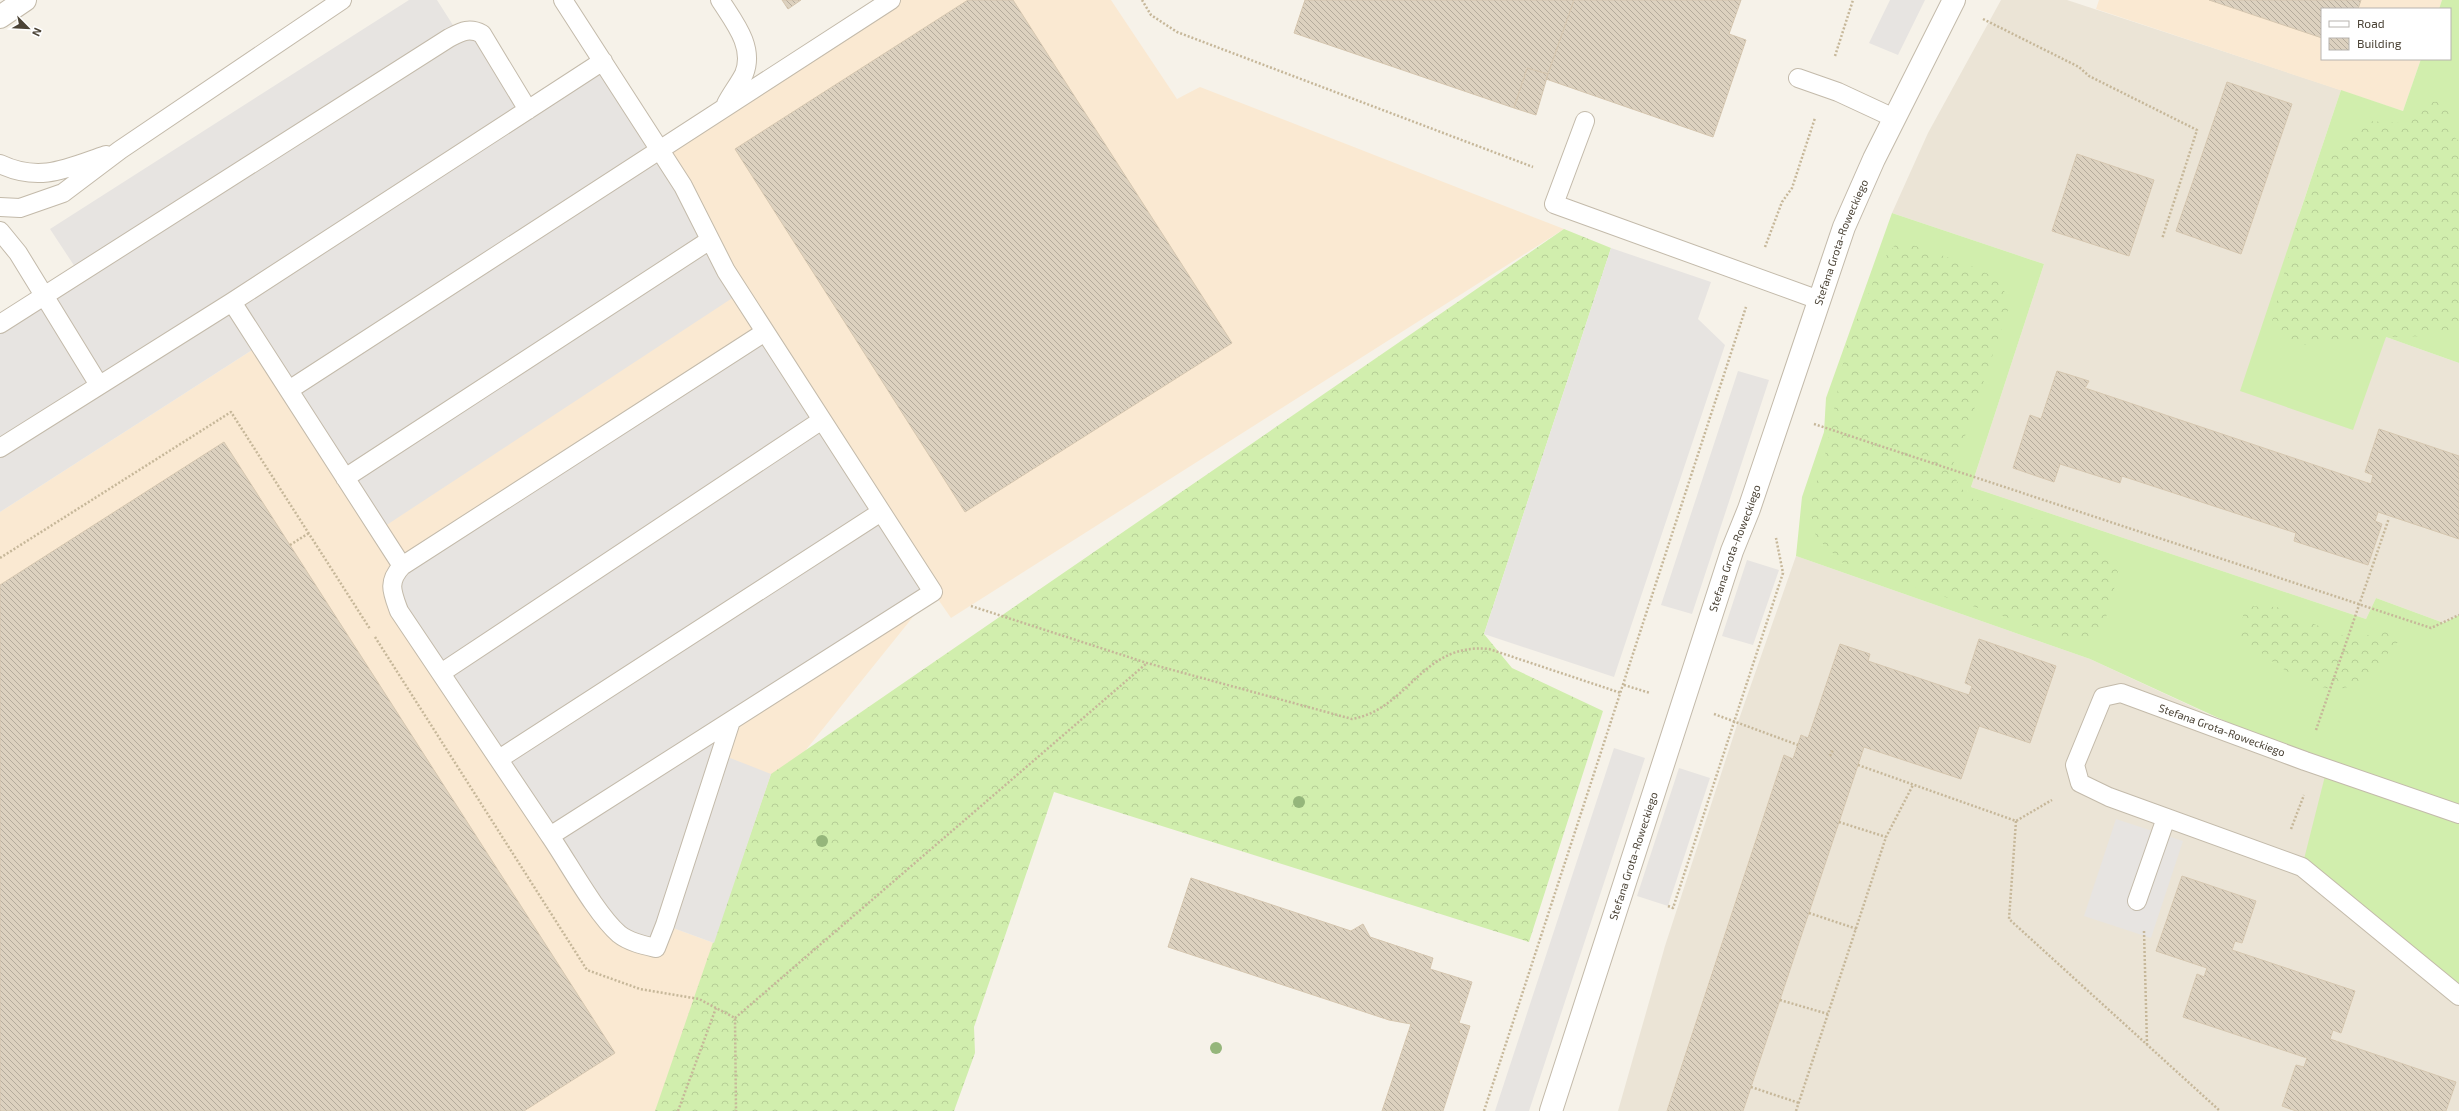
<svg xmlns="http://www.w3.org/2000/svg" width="2459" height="1111" viewBox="0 0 2459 1111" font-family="'Exo 2',sans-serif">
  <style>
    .residential { fill: #ebe4d6 }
    .commercial { fill: #fae9d2 }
    .grass { fill: #d1eead }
    .forest { fill: url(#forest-crowns) }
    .parking { fill: #e7e4e1 }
    .building { fill: url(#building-back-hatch); stroke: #d5c6af }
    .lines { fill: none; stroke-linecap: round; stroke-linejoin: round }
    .service-casing { stroke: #c3baaa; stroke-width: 20 }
    .minor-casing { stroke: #c3baaa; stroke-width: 24 }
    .tertiary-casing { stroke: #c3baaa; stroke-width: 24 }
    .path { stroke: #c6b799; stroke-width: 2.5; stroke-dasharray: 2 2; stroke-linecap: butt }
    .service { stroke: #fff; stroke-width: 18 }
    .minor { stroke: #fff; stroke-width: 22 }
    .tertiary { stroke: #fff; stroke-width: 22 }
    .tree { fill: #95b67b }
    .labels { text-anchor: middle; stroke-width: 4; stroke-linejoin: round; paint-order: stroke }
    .street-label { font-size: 11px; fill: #4b4336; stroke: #fff }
  </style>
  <defs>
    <pattern id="forest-crowns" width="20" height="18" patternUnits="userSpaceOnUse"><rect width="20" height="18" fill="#d1eead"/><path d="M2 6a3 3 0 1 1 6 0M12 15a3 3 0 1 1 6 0" fill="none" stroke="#b5cd95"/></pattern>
    <pattern id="building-back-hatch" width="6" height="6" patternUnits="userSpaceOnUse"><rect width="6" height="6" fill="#dcd1bf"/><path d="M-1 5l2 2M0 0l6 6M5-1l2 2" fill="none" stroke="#b4ab9c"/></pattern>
  </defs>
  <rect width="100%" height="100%" fill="#f6f2e9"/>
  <path class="residential" d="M2001 0H2067L2341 90 2298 218 2383 343 2386 337 2459 363V615L2444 623 2376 598 2366 619 1971 487 2044 264 1892 213 1928 133Z
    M1796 556 2090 659 2327 769 2459 996V1111H1618L1665 946 1738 722Z"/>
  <path class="commercial" d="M891 0H1111L1177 99 1200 87 1564 229 951 618 933 592 665 925 714 943 663 1111H0V512L260 345 661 150Z
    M2099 0H2442L2439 9H2322V59H2421L2403 111 2096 9Z"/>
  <path class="grass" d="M2442 0H2459V363L2386 337 2353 430 2240 391 2341 90 2403 111 2421 59H2450V9H2439Z
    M1892 213 2044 264 1971 487 2366 619 2376 598 2444 623 2459 615V996L2302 867 2327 768 2090 659 1796 556 1802 497 1824 432 1826 398Z"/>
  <path class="forest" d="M2443 101 2448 106 2453 136 2459 141V330L2428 336 2386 337 2383 343 2331 342 2309 345 2285 344 2271 325 2298 218 2326 156 2343 137 2367 121 2400 123 2432 102Z
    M1564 229 1611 248 1484 634 1512 668 1603 711 1529 942 1054 792 974 1027 975 1053 954 1111H655L771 774Z
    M1899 240 1969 265 2001 280 2009 307 1964 439 1950 471 1968 497 2089 538 2108 556 2118 572 2109 611 2090 645 1843 563 1817 538 1812 526V496L1825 455 1847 343 1882 261Z
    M2245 606 2277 607 2336 634 2354 638 2388 631 2400 640C2388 653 2375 671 2360 681 2321 708 2268 657 2239 636Z"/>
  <path class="parking" d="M409 0H437L458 33 473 29 528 110 603 61 740 293 379 530 260 345 0 512V324L79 273 50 229Z
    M1890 0H1925L1898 55 1869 43Z
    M1611 248 1711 282 1698 319 1725 345 1614 677 1484 634Z
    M765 332 933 592 731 721 720 754 771 774 714 943 665 925 656 948 619 934 399 611 394 575Z
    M1738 371 1769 380 1692 614 1661 605Z
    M1747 560 1779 570 1753 645 1722 636Z
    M1614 748 1645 758 1529 1111H1495Z
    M1679 768 1710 778 1668 906 1637 896Z
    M2116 819 2183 841 2151 938 2084 916Z"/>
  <path class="building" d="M782 0H801L788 9Z
    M968 0H1013L1232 343 965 512 735 149Z
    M1305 0H1574L1548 74 1527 68 1514 108 1294 33Z
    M1574 0H1741L1729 34 1746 40 1713 137 1546 79Z
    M2209 0H2361L2358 9H2322V38Z
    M1527 68 1548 74 1536 115 1514 108Z
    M2227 82 2292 104 2241 254 2176 231Z
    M2077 154 2154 180 2129 256 2052 231Z
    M2057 371 2089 381 2085 388 2371 484 2373 475 2365 472 2379 429 2459 456V539L2378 512 2375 521 2382 524 2368 565 2294 541 2296 533 2122 476 2120 483 2060 464 2054 482 2013 468 2030 415 2041 419Z
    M224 442 615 1053 524 1111H0V585Z
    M1979 639 2056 666 2030 743 1979 726 1961 779 1864 747 1743 1111H1667L1784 755 1793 759 1801 735 1808 738 1840 644 1870 654 1868 661 1969 695 1972 686 1965 683Z
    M2182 876 2256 901 2242 943 2235 941 2232 950 2355 991 2341 1033 2333 1030 2330 1039 2456 1082 2446 1111H2296L2282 1106 2296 1065 2304 1067 2307 1058 2183 1017 2197 974 2204 977 2207 968 2156 951Z
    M1191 878 1351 931 1363 924 1370 937 1433 958 1430 969 1472 982 1459 1023 1470 1026 1443 1111H1382L1411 1024 1389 1020 1168 947Z"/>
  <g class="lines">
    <defs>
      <path id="service" d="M720 0C734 22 755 47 744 74 739 84 731 94 726 104
        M1798 78 1838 92 1894 118
        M1585 121 1554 204 1819 300
        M0 164C40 183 68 168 106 155
        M0 207 20 208 63 193 120 150 342 0
        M0 231 18 253 99 385
        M232 302 402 566C387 582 392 592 399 611L550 836 933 592 726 271 683 186 563 0
        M0 324 449 38C461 32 469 27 482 34L528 110
        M289 390 891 0
        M0 448 232 302 603 61
        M345 478 710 240
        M402 566 765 332
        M441 673 822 420
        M499 759 881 512
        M2459 814 2305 761 2121 693 2103 697 2075 765 2080 783 2109 797 2302 867 2459 996
        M550 836C568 862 596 914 619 934 629 942 643 945 656 948L665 925 731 721
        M2137 901 2166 818"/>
      <g id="minor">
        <path id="s1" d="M1551 1111 1732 551 1749 509 1844 227 1874 159 1954 0"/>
      </g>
      <path id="tertiary" d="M0 17 25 0"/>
    </defs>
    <use href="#service" class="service-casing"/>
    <use href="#minor" class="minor-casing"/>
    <use href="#tertiary" class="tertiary-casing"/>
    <path class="path" d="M1142 0 1151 15 1177 32 1533 167
      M1983 19 2079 67 2089 76 2197 130 2162 239
      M1835 56 1853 0
      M1765 247 1782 202 1792 188 1815 118
      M1814 424 2431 628 2459 615
      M290 545 309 533
      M0 558 231 412 370 629
      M971 606 1147 663 1352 719C1409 709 1422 642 1489 649L1621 693
      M375 637 587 970 640 989 699 999 735 1018 736 1111
      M1624 685 1650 693
      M1714 714 1798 745
      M2316 730 2389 518
      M1830 756 1833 750
      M1858 765 2016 821 2052 800
      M2016 821 2009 919 2220 1111
      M1839 822 1886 837
      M2291 829 2304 795
      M1668 906 1673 908 1783 573 1776 538
      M1809 913 1857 929
      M2144 931 2147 1044
      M1780 1000 1828 1014
      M735 1018 1147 663
      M1751 1087 1799 1103
      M678 1111 716 1008
      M1484 1111 1746 307
      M1796 1111 1886 837 1913 785"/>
    <use href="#service" class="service"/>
    <use href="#minor" class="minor"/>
    <use href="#tertiary" class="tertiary"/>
  </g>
  <g class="tree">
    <circle cx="1299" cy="802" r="6"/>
    <circle cx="822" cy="841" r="6"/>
    <circle cx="1216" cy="1048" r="6"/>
  </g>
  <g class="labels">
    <g class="street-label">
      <text dy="4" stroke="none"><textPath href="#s1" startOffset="916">Stefana Grota-Roweckiego</textPath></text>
      <text dy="4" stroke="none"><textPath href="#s1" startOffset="592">Stefana Grota-Roweckiego</textPath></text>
      <text transform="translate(2222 730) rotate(20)" y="4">Stefana Grota-Roweckiego</text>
      <text dy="4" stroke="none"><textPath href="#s1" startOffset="268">Stefana Grota-Roweckiego</textPath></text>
    </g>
  </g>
  <rect x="2321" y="8" width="130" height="52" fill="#ffffff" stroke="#b7b4af"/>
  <rect x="2329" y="21" width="20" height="6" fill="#ffffff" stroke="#b7b4af"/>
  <text x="2357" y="28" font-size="12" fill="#4b4336">Road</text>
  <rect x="2329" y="38" width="20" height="12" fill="url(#building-back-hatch)" stroke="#b7b4af"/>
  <text x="2357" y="48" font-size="12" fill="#4b4336">Building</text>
  <g transform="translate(28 28) rotate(114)" stroke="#ffffff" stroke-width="3" paint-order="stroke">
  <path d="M0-3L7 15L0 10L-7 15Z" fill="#4b4336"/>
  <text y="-6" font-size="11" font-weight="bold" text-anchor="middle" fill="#4b4336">N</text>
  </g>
</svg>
